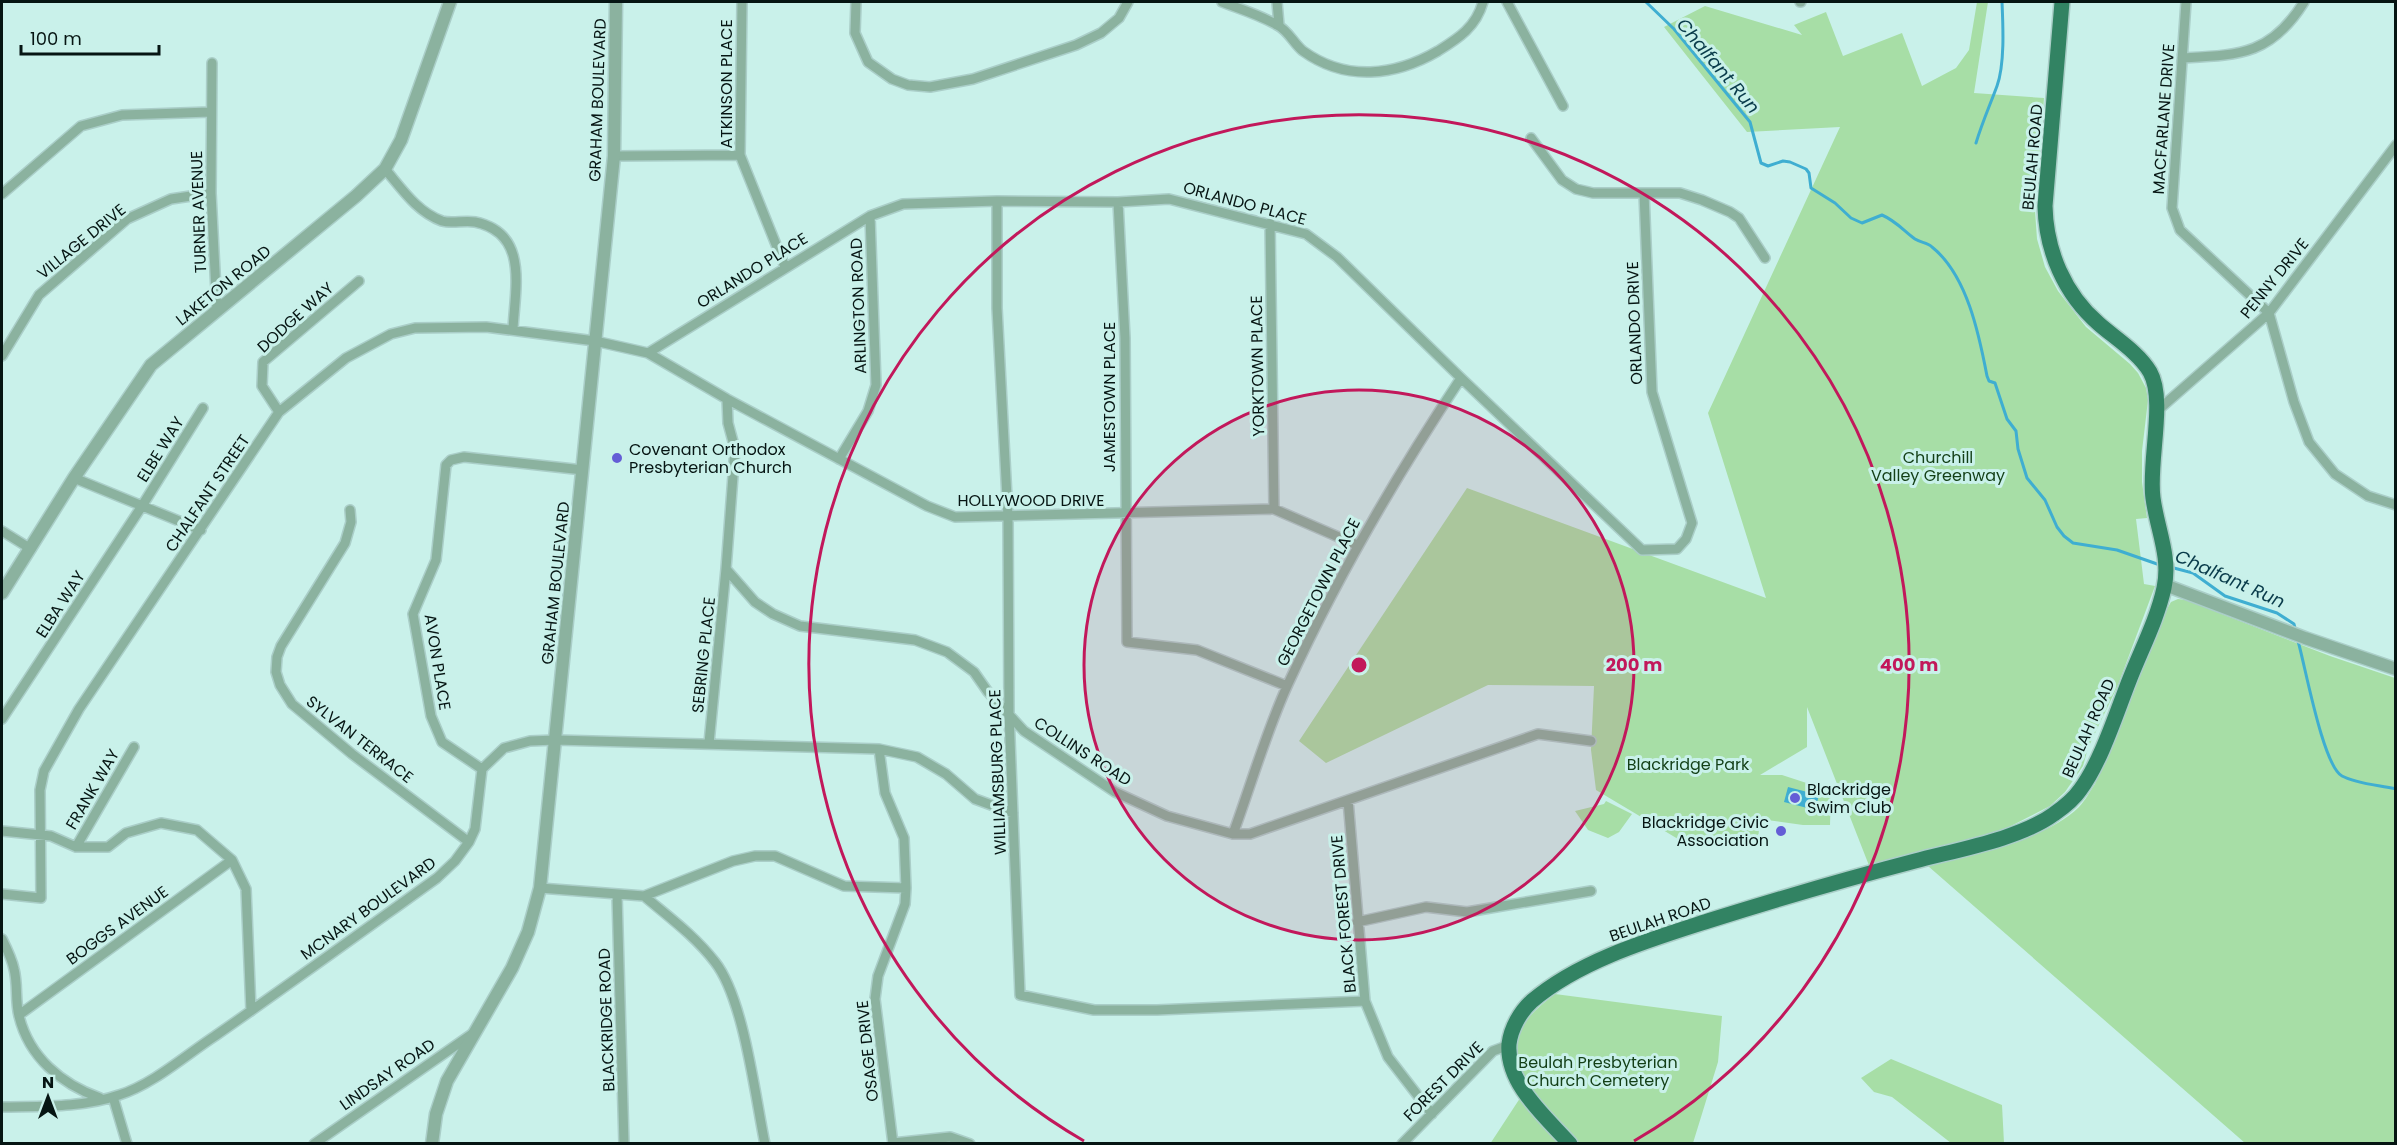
<svg xmlns="http://www.w3.org/2000/svg" width="2397" height="1145" viewBox="0 0 2397 1145" font-family="Poppins,sans-serif">
  <style>
    .green { fill: #a7dea6 }
    .water { fill: #3faed1 }
    .lines { fill: none; stroke-linecap: round; stroke-linejoin: round }
    .stream { stroke: #3faed1; stroke-width: 3 }
    .minor-casing { stroke: #aacec8; stroke-width: 12 }
    .tertiary-casing { stroke: #aacec8; stroke-width: 15 }
    .primary-casing { stroke: #aacec8; stroke-width: 18 }
    .minor { stroke: #8bb29f; stroke-width: 9 }
    .tertiary { stroke: #8bb29f; stroke-width: 12 }
    .primary { stroke: #328363; stroke-width: 15 }
    .ring { fill: none; stroke: #c2185b; stroke-width: 3 }
    .poi-dot { fill: #645dd6; stroke: #c9f1ea; stroke-width: 2 }
    .labels { text-anchor: middle; stroke-width: 6; stroke-linejoin: round; paint-order: stroke }
    .street-label { font-size: 16px; fill: #061513; stroke: #c9f1ea }
    .poi-label { font-size: 16px; fill: #061513; stroke: #c9f1ea; text-anchor: start }
    .park-label { font-size: 16px; fill: #133f16; stroke: #c9f1ea }
    .water-label { font-size: 18px; font-style: italic; fill: #093b4a; stroke: #c9f1ea }
    .centre { fill: #c2185b; stroke: #c9f1ea; stroke-width: 3 }
    .ring-label { font-size: 18px; text-anchor: middle; font-weight: bold; fill: #c2185b; stroke: #c9f1ea; stroke-width: 6; stroke-linejoin: round; paint-order: stroke }
  </style>
  <rect width="100%" height="100%" fill="#c9f1ea"/>
  <path class="green" d="M1977 2H1988L1974 93 2044 98 2035 211 2037 239 2045 267 2058 291 2086 327 2130 364 2138 373 2146 388 2148 400 2142 451V482L2147 518 2136 519 2144 584 2155 586 2118 685 2088 748 2083 766 2065 792 2050 806 2003 830 1870 868 1807 707V747L1760 775H1782L1831 791 1830 825H1803L1760 819 1758 840 1678 839 1596 790 1591 750 1594 686 1488 685 1326 763 1299 741 1467 488 1766 598 1708 413 1840 127 1747 132 1664 27 1705 6 1802 35 1794 25 1826 12 1843 56 1902 33 1922 86 1956 68 1969 50Z
    M2178 599 2186 600 2330 656 2395 678V1143H2245L1928 866C1972 854 2046 840 2079 807 2085 801 2090 791 2095 784L2167 609 2171 602Z
    M1606 801 1632 814 1619 832 1608 838 1588 830 1575 811 1604 804Z
    M1555 994 1722 1016 1718 1062 1693 1143 1490 1144 1528 1086C1525 1078 1519 1069 1517 1060 1510 1030 1534 1010 1555 994Z
    M1891 1059 2002 1105 2004 1143H1951L1892 1097 1874 1092 1861 1078Z"/>
  <path class="water" d="M1788 787 1819 795 1815 810 1784 802Z"/>
  <g class="lines">
    <path class="stream" d="M1646 2 1674 29 1750 122 1761 163 1768 166 1783 161 1790 162 1806 169 1809 173 1811 188 1835 203 1851 218 1862 223 1882 215C1896 221 1904 231 1915 239 1921 243 1927 242 1932 247 1967 275 1979 334 1987 376L1989 381 1995 383 2007 419 2016 431 2018 449 2027 478 2045 500 2057 527 2064 536 2073 543 2117 550 2160 565
      M1976 143C1982 123 1990 105 1997 86 2005 64 2003 25 2002 2
      M2170 567 2193 573 2225 596 2277 613 2294 624 2296 632
      M2298 641C2305 665 2323 766 2342 776 2357 784 2379 785 2396 789"/>
    <defs>
      <path id="minor" d="M742 2 740 155 785 267
        M856 2 855 33 868 62 892 79 908 85 930 87 973 79 1076 45 1101 33 1119 18 1128 2
        M1222 2C1240 9 1260 15 1277 25 1288 30 1294 44 1303 51 1346 82 1395 76 1438 51 1459 38 1476 27 1483 2
        M1277 2 1279 25
        M1507 2 1563 106
        M1800 2H1801
        M2186 2 2172 208 2180 230 2269 313 2294 402 2309 442 2335 474 2368 496 2396 505
        M2182 58C2240 55 2271 55 2304 2
        M212 63 211 193 217 311
        M1531 138 1562 180 1576 189 1593 193H1680L1702 200 1730 212 1739 218 1765 258
        M614 156 740 155
        M385 169C402 189 417 212 442 221 452 224 464 220 475 222 529 233 515 288 513 329
        M2 194 81 126 122 115 210 112
        M997 201V308L1008 517 1009 714 1020 995 1094 1010H1157L1365 1001
        M1118 202 1125 338 1127 642 1197 650 1287 686
        M1270 223 1274 509
        M648 353 870 216 903 204 997 201 1118 202 1169 199 1306 234 1337 257 1461 378 1642 550 1677 549 1686 539 1692 523 1652 392 1644 193
        M2 356 39 295 127 219 171 199 211 193
        M727 399 728 423 735 449 726 569 755 602 773 614 800 626 915 640 947 652 974 672 988 692 1024 731 1115 792 1167 816 1233 834H1250L1538 734 1591 741
        M2157 411 2269 313 2396 145
        M279 412 262 386 263 362 359 281
        M839 459 868 411 876 385 870 216
        M74 478 201 530
        M350 510 351 522 345 543 281 646 277 657 276 672 280 685 292 704 352 754 469 842
        M2 531 31 549
        M2 719 142 506 203 408
        M709 743 726 569
        M879 749 885 793 904 838 906 888 905 904 878 976 875 999 893 1144
        M482 769 442 742 431 716 413 614 436 560 446 465 451 460 464 457 583 470
        M1348 800 1365 1001 1388 1057 1432 1114
        M2 831 51 836 76 847H108L126 833 161 823 197 830 232 860 246 889 251 1011
        M1233 834C1251 785 1266 732 1288 684 1337 577 1396 476 1461 378
        M76 847 134 747
        M540 888 644 896 733 861 755 856H775L844 886 906 888
        M2 894 41 898 40 790 44 771 79 709 279 412 346 358 391 334 415 328 486 327 595 341 648 353 727 399 927 506 955 517 1274 509 1357 545
        M617 895 624 1144
        M644 896C669 917 695 936 715 962 744 999 755 1096 765 1144
        M1357 922 1426 907 1467 912 1591 891
        M2 939C7 949 12 959 14 969 18 984 15 1001 19 1016 29 1057 61 1084 100 1098
        M19 1015 232 860
        M113 1097 127 1144
        M2 1107C40 1106 82 1108 119 1095 152 1085 186 1055 215 1036 290 984 363 931 437 878L455 861 469 842 475 829 482 769 504 748 530 741 556 740 879 749 917 757 946 774 975 799 1013 813
        M893 1143 950 1137 970 1144
        M314 1144 475 1032
        M1402 1144 1493 1051 1509 1045"/>
      <path id="tertiary" d="M2165 585 2305 638 2396 669
        M2 593 74 478 151 365 356 196 385 169 401 140 450 2
        M432 1144 436 1114 447 1081 512 968 528 932 540 888 614 156 616 2"/>
      <path id="primary" d="M1570 1144C1546 1117 1506 1084 1509 1044 1511 1028 1520 1012 1532 1001 1580 960 1652 939 1711 920 1778 899 1846 879 1915 861 1956 850 2020 839 2054 814 2064 807 2074 799 2080 790 2101 762 2116 714 2129 681 2141 650 2157 620 2164 588 2171 557 2157 529 2153 498 2148 463 2166 400 2150 372 2139 353 2115 338 2099 324 2064 294 2046 250 2045 206L2062 2"/>
    </defs>
    <use href="#minor" class="minor-casing"/>
    <use href="#tertiary" class="tertiary-casing"/>
    <use href="#primary" class="primary-casing"/>
    <use href="#minor" class="minor"/>
    <use href="#tertiary" class="tertiary"/>
    <use href="#primary" class="primary"/>
  </g>
  <circle cx="1359" cy="665" r="275" fill="#c2185b" fill-opacity=".12"/>
  <g class="ring">
    <circle cx="1359" cy="665" r="275"/>
    <path d="M1084 1141A550 550 0 1 1 1634 1141"/>
  </g>
  <g class="poi-dot">
    <circle cx="617" cy="458" r="6"/>
    <circle cx="1795" cy="798" r="6"/>
    <circle cx="1781" cy="831" r="6"/>
  </g>
  <g class="labels">
    <g class="street-label">
      <text transform="translate(726 84) rotate(-90)" y="6">ATKINSON PLACE</text>
      <text transform="translate(597 100) rotate(-88)" y="6">GRAHAM BOULEVARD</text>
      <text transform="translate(2163 119) rotate(-86)" y="6">MACFARLANE DRIVE</text>
      <text transform="translate(2032 157) rotate(-85)" y="6">BEULAH ROAD</text>
      <text transform="translate(1245 203) rotate(15)" y="6">ORLANDO PLACE</text>
      <text transform="translate(198 212) rotate(-92)" y="6">TURNER AVENUE</text>
      <text transform="translate(81 241) rotate(-39)" y="6">VILLAGE DRIVE</text>
      <text transform="translate(752 270) rotate(-32)" y="6">ORLANDO PLACE</text>
      <text transform="translate(2274 278) rotate(-51)" y="6">PENNY DRIVE</text>
      <text transform="translate(223 285) rotate(-39)" y="6">LAKETON ROAD</text>
      <text transform="translate(858 306) rotate(-92)" y="6">ARLINGTON ROAD</text>
      <text transform="translate(295 317) rotate(-42)" y="6">DODGE WAY</text>
      <text transform="translate(1634 323) rotate(-92)" y="6">ORLANDO DRIVE</text>
      <text transform="translate(1257 366) rotate(-91)" y="6">YORKTOWN PLACE</text>
      <text transform="translate(1109 397) rotate(-90)" y="6">JAMESTOWN PLACE</text>
      <text transform="translate(160 449) rotate(-58)" y="6">ELBE WAY</text>
      <text transform="translate(207 493) rotate(-56)" y="6">CHALFANT STREET</text>
      <text x="1031" y="506">HOLLYWOOD DRIVE</text>
      <text transform="translate(555 583) rotate(-84)" y="6">GRAHAM BOULEVARD</text>
      <text transform="translate(1318 592) rotate(-63)" y="6">GEORGETOWN PLACE</text>
      <text transform="translate(60 604) rotate(-57)" y="6">ELBA WAY</text>
      <text transform="translate(703 655) rotate(-84)" y="6">SEBRING PLACE</text>
      <text transform="translate(438 662) rotate(81)" y="6">AVON PLACE</text>
      <text transform="translate(2088 728) rotate(-66)" y="6">BEULAH ROAD</text>
      <text transform="translate(360 739) rotate(38)" y="6">SYLVAN TERRACE</text>
      <text transform="translate(1083 751) rotate(33)" y="6">COLLINS ROAD</text>
      <text transform="translate(997 772) rotate(-92)" y="6">WILLIAMSBURG PLACE</text>
      <text transform="translate(92 789) rotate(-60)" y="6">FRANK WAY</text>
      <text transform="translate(368 908) rotate(-36)" y="6">MCNARY BOULEVARD</text>
      <text transform="translate(1343 914) rotate(-95)" y="6">BLACK FOREST DRIVE</text>
      <text transform="translate(1660 919) rotate(-19)" y="6">BEULAH ROAD</text>
      <text transform="translate(117 925) rotate(-36)" y="6">BOGGS AVENUE</text>
      <text transform="translate(606 1020) rotate(-92)" y="6">BLACKRIDGE ROAD</text>
      <text transform="translate(867 1051) rotate(-96)" y="6">OSAGE DRIVE</text>
      <text transform="translate(387 1074) rotate(-35)" y="6">LINDSAY ROAD</text>
      <text transform="translate(1443 1081) rotate(-45)" y="6">FOREST DRIVE</text>
    </g>
    <g class="poi-label">
      <text x="629" y="455">Covenant Orthodox<tspan x="629" dy="18">Presbyterian Church</tspan></text>
      <text x="1807" y="795">Blackridge<tspan x="1807" dy="18">Swim Club</tspan></text>
      <text x="1769" y="828" text-anchor="end">Blackridge Civic<tspan x="1769" dy="18">Association</tspan></text>
    </g>
    <g class="park-label">
      <text x="1938" y="463">Churchill<tspan x="1938" dy="18">Valley Greenway</tspan></text>
      <text x="1688" y="770">Blackridge Park</text>
      <text x="1598" y="1068">Beulah Presbyterian<tspan x="1598" dy="18">Church Cemetery</tspan></text>
    </g>
    <g class="water-label">
      <text transform="translate(1718 66) rotate(50)" y="6">Chalfant Run</text>
      <text transform="translate(2230 579) rotate(24)" y="6">Chalfant Run</text>
    </g>
  </g>
  <circle cx="1359" cy="665" r="9" class="centre"/>
  <g class="ring-label">
    <text x="1634" y="671">200 m</text>
    <text x="1909" y="671">400 m</text>
  </g>
  <rect width="2397" height="1145" fill="none" stroke="#061513" stroke-width="6"/>
  <g transform="translate(48 1097)" stroke="#c9f1ea" stroke-width="4.5" paint-order="stroke">
  <path d="M0-4.5L10 22L0 15L-10 22Z" fill="#061513"/>
  <text y="-9" font-size="16" font-weight="bold" text-anchor="middle" fill="#061513">N</text>
  </g>
  <path d="M21 45v9h138v-9" fill="none" stroke="#061513" stroke-width="3"/>
  <text x="30" y="45" font-size="18" fill="#061513" stroke="#c9f1ea" stroke-width="4.5" paint-order="stroke">100 m</text>
</svg>
